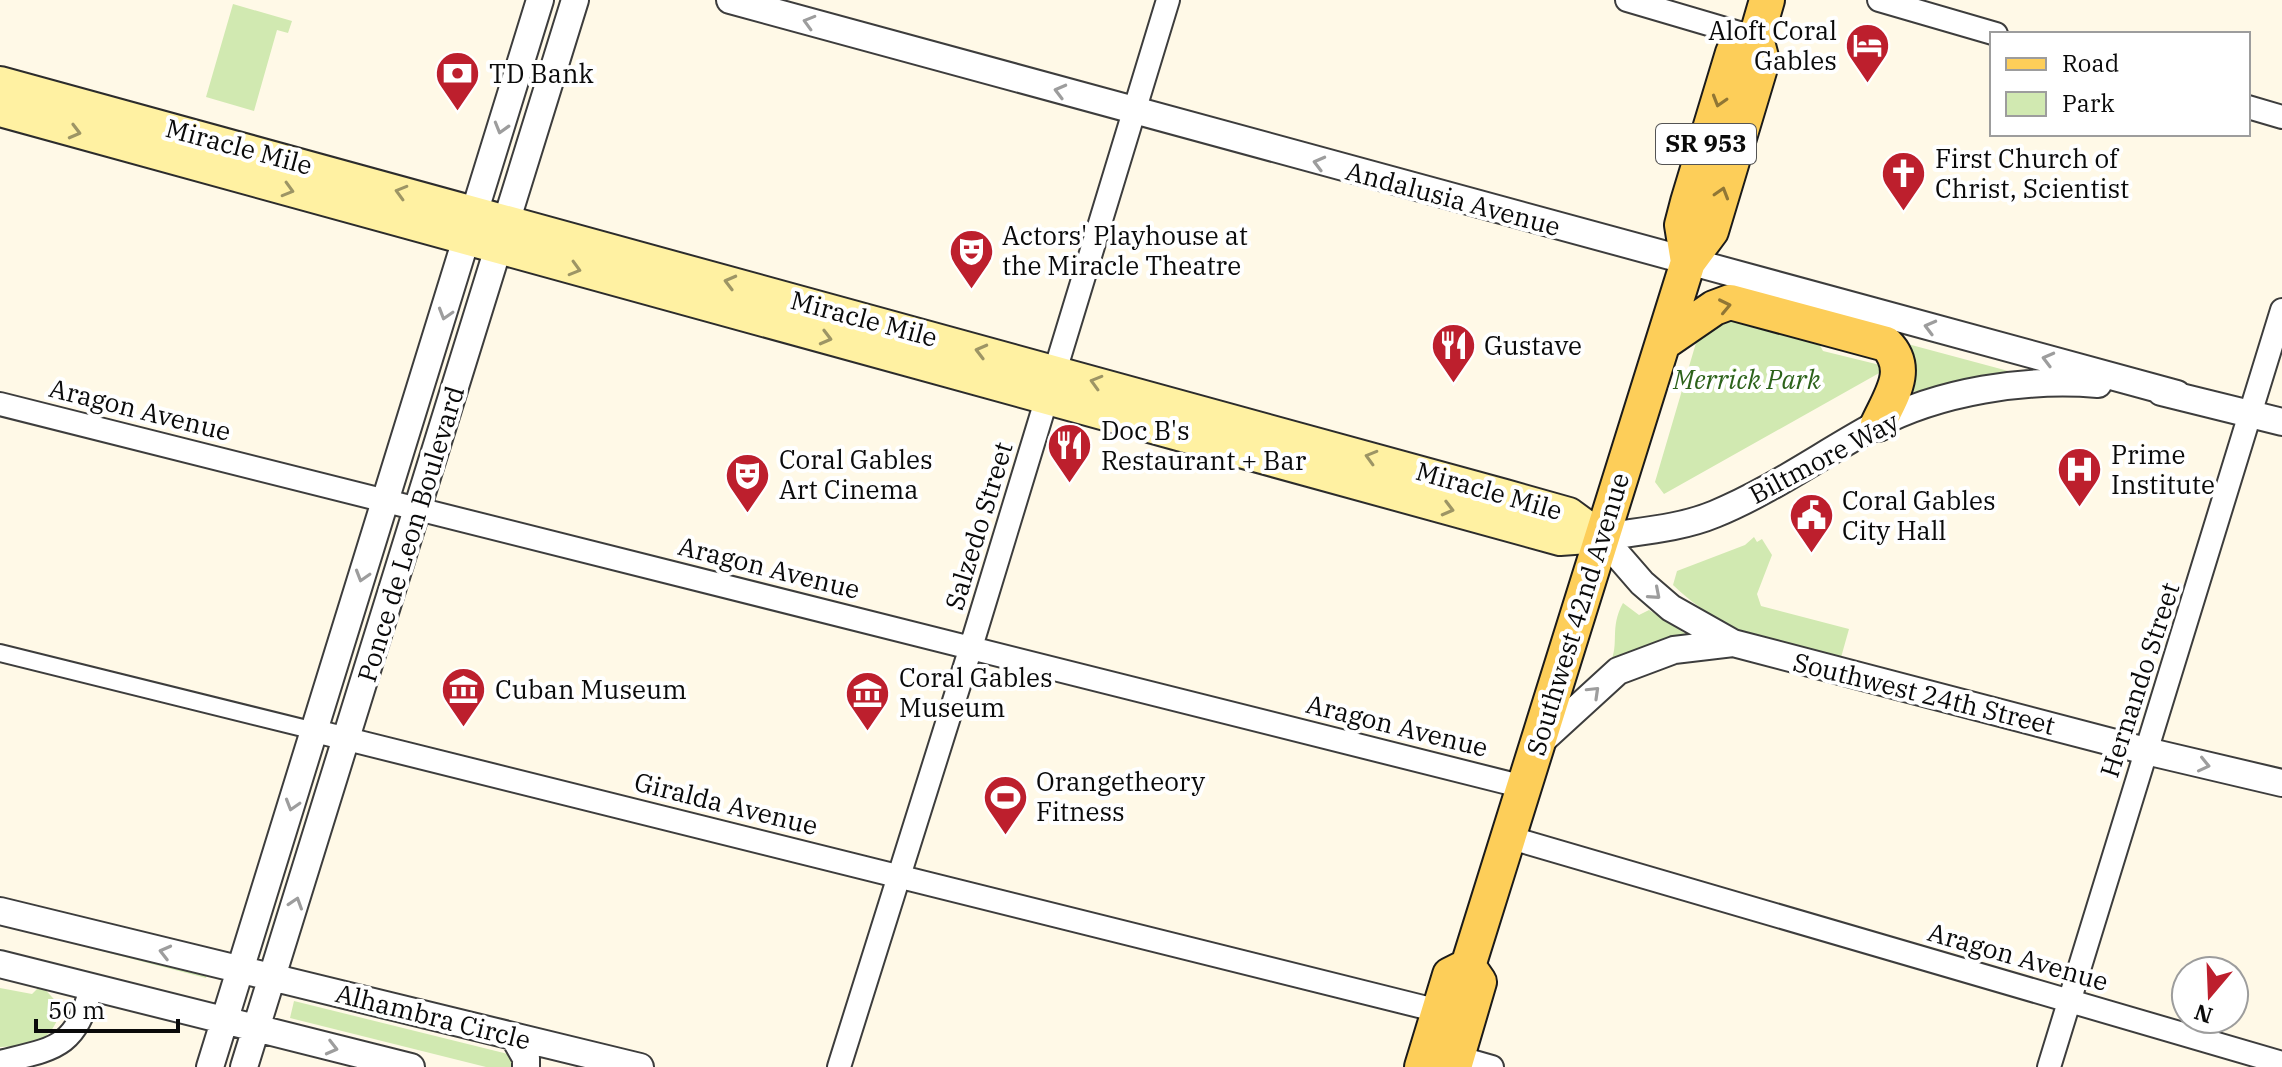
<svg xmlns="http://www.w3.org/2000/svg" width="2282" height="1067" viewBox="0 0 2282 1067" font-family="'IBM Plex Serif',serif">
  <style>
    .green { fill: #d1e9b1 }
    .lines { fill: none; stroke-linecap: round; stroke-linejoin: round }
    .pedestrian-casing { stroke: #3d3d3d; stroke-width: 20 }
    .minor-casing { stroke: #3d3d3d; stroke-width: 26 }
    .tertiary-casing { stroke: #3d3d3d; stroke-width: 30 }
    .secondary-casing { stroke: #2c2c2c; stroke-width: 34 }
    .primary-casing { stroke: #1b1b1b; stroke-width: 38 }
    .pedestrian { stroke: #fff; stroke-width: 16 }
    .minor { stroke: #fff; stroke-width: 22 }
    .tertiary { stroke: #fff; stroke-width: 26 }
    .secondary { stroke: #fff1a2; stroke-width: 30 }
    .primary { stroke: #fdce59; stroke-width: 34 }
    .oneway { stroke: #9d9d9d }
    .oneway2 { stroke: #907635 }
    .oneway3 { stroke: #9d9565 }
    .labels { text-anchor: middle; stroke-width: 8; stroke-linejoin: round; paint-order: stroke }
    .shield { fill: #fff; stroke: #545454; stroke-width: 2 }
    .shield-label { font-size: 24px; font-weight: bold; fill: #0a0a0a }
    .poi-label { font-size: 26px; fill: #0a0a0a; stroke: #fff; text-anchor: start }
    .street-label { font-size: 26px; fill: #0a0a0a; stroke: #fff }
    .park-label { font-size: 26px; font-style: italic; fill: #2c621a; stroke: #fff }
  </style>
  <rect width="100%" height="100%" fill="#fff9e7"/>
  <path class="green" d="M233 4 292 21 288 33 277 30 254 111 206 97Z
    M1732 316 1814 334 1823 351 1880 365 1881 372 1664 494 1655 482 1698 336Z
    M1904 343 2012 372 2011 374 1902 394Z
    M1754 537 1757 542 1762 539 1772 555 1757 594 1761 606 1849 629 1840 661C1774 642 1724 634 1673 585L1677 571 1745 545Z
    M1623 603 1639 615 1649 610 1692 638 1610 663C1620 644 1609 628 1623 603Z
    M63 938 207 973 206 978 63 941Z
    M41 985 62 1008C50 1044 35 1045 0 1047V988L32 994Z
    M294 1001 512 1055 515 1067H486L290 1018Z"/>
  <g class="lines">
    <defs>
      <path id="pedestrian" d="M0 653 315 731"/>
      <path id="minor" d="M1627 0 1756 38
        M1879 0 1996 34
        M2248 107 2282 117
        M0 404 1524 787
        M315 731 1439 1011
        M1508 837 2282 1063
        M1457 1057 1492 1067
        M0 1062C57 1048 75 1048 91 988
        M839 1067 971 647 1168 0
        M2049 1067 2282 310"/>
      <path id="tertiary" d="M730 0 2177 394
        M2161 392 2282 422
        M1602 537 1642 583 1671 608 1733 643 2146 751 2282 783
        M1602 537C1639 531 1679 529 1715 514 1771 491 1821 455 1874 426 1939 391 2026 378 2098 384
        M1537 745 1618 671 1674 650 1733 643
        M0 911 640 1067
        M0 964 411 1067
        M514 1037 526 1058V1067
        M210 1067 540 0
        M244 1067 575 0"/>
      <path id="secondary" d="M0 82 1505 495 1569 513 1602 537
        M0 111 1560 540 1602 537"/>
      <path id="primary" d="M1688 262 1682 225 1688 202 1733 53 1756 38
        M1663 343 1714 308 1730 302 1886 344C1911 369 1891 396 1878 424
        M1422 1067 1450 975 1468 966 1688 262 1711 231 1762 61 1756 38 1767 0
        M1454 1067 1479 982 1468 966"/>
    </defs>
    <use href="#pedestrian" class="pedestrian-casing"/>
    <use href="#minor" class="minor-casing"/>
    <use href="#tertiary" class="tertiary-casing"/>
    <use href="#secondary" class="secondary-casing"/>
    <use href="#primary" class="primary-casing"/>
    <use href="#pedestrian" class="pedestrian"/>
    <use href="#minor" class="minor"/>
    <use href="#tertiary" class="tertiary"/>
    <use href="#secondary" class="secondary"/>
    <use href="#primary" class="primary"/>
  </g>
  <defs><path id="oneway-chevron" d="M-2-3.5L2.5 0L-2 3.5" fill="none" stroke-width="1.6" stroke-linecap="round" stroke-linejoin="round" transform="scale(2)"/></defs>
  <g class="oneway">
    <use href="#oneway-chevron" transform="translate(809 22) rotate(-164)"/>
    <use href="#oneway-chevron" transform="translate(1060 91) rotate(-165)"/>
    <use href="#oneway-chevron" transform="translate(501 128) rotate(106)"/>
    <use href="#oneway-chevron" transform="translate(1319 163) rotate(-165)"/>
    <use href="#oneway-chevron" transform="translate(445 314) rotate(107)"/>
    <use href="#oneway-chevron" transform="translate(1930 327) rotate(-165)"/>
    <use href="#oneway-chevron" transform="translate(2048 359) rotate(-165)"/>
    <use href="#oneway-chevron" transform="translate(362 576) rotate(107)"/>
    <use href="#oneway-chevron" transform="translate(1655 594) rotate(41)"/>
    <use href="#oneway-chevron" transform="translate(1594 692) rotate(-44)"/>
    <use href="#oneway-chevron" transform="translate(2204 765) rotate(13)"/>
    <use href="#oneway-chevron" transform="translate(292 805) rotate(107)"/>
    <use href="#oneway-chevron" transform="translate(296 903) rotate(-72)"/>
    <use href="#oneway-chevron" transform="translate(165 952) rotate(-166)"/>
    <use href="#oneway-chevron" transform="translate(332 1048) rotate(14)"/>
  </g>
  <g class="oneway2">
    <use href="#oneway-chevron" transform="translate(1719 101) rotate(107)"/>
    <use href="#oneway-chevron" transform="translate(1722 193) rotate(-73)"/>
    <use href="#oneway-chevron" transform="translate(1725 306) rotate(-12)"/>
  </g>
  <g class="oneway3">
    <use href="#oneway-chevron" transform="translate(75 132) rotate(15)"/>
    <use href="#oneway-chevron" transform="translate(288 190) rotate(16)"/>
    <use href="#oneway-chevron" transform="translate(401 192) rotate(-164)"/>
    <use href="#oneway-chevron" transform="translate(575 269) rotate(16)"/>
    <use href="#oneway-chevron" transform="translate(730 282) rotate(-165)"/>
    <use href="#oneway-chevron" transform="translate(826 338) rotate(15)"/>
    <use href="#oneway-chevron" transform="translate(981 351) rotate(-165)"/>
    <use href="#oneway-chevron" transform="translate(1096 382) rotate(-164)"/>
    <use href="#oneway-chevron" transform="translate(1371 457) rotate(-164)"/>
    <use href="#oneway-chevron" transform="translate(1448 509) rotate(15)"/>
  </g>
  <defs>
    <symbol id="hotel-pin" viewBox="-11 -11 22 30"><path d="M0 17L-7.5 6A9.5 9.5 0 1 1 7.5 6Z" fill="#bd1f2d" stroke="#fff"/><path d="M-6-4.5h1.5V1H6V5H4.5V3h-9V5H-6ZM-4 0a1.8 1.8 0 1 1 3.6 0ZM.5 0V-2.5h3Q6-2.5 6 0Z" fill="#fff"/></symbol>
    <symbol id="bank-pin" viewBox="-11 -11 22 30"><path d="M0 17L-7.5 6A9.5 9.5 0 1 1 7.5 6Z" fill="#bd1f2d" stroke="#fff"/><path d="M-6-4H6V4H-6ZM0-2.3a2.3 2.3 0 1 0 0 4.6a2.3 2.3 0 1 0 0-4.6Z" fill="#fff"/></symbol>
    <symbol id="church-pin" viewBox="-11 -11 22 30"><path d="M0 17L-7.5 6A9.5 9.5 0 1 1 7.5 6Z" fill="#bd1f2d" stroke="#fff"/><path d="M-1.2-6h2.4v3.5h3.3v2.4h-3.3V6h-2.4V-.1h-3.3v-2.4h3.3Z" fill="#fff"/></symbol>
    <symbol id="theatre-pin" viewBox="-11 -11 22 30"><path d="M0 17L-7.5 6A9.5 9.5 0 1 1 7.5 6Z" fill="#bd1f2d" stroke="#fff"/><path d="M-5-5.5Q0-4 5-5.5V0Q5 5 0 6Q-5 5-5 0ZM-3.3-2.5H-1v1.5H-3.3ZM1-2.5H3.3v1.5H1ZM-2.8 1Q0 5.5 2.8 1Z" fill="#fff"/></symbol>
    <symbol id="restaurant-pin" viewBox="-11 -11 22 30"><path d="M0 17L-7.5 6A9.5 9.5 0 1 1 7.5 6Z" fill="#bd1f2d" stroke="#fff"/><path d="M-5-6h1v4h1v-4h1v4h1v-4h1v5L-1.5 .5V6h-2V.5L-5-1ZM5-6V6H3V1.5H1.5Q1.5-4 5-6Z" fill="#fff"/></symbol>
    <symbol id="hospital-pin" viewBox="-11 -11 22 30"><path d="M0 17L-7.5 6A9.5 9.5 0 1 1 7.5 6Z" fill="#bd1f2d" stroke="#fff"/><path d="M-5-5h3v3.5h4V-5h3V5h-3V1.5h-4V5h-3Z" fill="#fff"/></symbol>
    <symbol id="civic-pin" viewBox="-11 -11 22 30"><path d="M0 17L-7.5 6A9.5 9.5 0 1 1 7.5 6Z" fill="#bd1f2d" stroke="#fff"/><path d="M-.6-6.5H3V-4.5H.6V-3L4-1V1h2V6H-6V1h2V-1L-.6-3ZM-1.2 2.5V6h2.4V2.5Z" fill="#fff"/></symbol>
    <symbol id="museum-pin" viewBox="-11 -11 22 30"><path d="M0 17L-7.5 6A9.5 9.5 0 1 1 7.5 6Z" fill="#bd1f2d" stroke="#fff"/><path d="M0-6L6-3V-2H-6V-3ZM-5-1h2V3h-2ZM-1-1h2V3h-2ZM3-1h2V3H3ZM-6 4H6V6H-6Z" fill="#fff"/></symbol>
    <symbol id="stadium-pin" viewBox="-11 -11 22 30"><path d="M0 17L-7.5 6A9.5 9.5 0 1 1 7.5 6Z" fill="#bd1f2d" stroke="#fff"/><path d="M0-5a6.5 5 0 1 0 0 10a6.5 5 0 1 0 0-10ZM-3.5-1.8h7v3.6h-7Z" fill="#fff"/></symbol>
  </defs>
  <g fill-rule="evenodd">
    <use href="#hotel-pin" x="1842" y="20" width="51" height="69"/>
    <use href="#bank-pin" x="432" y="48" width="51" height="69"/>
    <use href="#church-pin" x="1878" y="148" width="51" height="69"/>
    <use href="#theatre-pin" x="946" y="226" width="51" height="69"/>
    <use href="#restaurant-pin" x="1428" y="320" width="51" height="69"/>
    <use href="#restaurant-pin" x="1044" y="420" width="51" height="69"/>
    <use href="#hospital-pin" x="2054" y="444" width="51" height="69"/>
    <use href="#theatre-pin" x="722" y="450" width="51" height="69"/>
    <use href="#civic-pin" x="1786" y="490" width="51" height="69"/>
    <use href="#museum-pin" x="438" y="664" width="51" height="69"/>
    <use href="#museum-pin" x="842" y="668" width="51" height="69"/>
    <use href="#stadium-pin" x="980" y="772" width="51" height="69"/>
  </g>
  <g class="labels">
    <rect class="shield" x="1656" y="124" width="100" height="40" rx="6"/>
    <g class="shield-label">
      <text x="1706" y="152">SR 953</text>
    </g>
    <g class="poi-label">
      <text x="1837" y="40" text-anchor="end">Aloft Coral<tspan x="1837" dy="30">Gables</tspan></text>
      <text x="489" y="83">TD Bank</text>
      <text x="1935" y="168">First Church of<tspan x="1935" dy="30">Christ, Scientist</tspan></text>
      <text x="1002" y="245">Actors' Playhouse at<tspan x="1002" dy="30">the Miracle Theatre</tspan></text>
      <text x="1484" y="355">Gustave</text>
      <text x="1101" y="440">Doc B's<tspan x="1101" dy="30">Restaurant + Bar</tspan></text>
      <text x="2111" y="464">Prime<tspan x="2111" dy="30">Institute</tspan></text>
      <text x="779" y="469">Coral Gables<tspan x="779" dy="30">Art Cinema</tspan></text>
      <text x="1842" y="510">Coral Gables<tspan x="1842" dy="30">City Hall</tspan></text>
      <text x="899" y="687">Coral Gables<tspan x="899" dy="30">Museum</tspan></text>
      <text x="495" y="699">Cuban Museum</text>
      <text x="1036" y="791">Orangetheory<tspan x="1036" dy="30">Fitness</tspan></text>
    </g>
    <g class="street-label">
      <text transform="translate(239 147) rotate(15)" y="9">Miracle Mile</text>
      <text transform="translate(1453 199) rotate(15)" y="9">Andalusia Avenue</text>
      <text transform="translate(864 319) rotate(15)" y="9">Miracle Mile</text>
      <text transform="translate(140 410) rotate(14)" y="9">Aragon Avenue</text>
      <text transform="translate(1824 458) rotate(-28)" y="9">Biltmore Way</text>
      <text transform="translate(1489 491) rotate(16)" y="9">Miracle Mile</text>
      <text transform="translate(979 526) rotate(-73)" y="9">Salzedo Street</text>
      <text transform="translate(411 534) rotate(-73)" y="9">Ponce de Leon Boulevard</text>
      <text transform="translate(769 568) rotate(14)" y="9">Aragon Avenue</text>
      <text transform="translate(1578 614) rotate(-73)" y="9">Southwest 42nd Avenue</text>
      <text transform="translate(2140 680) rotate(-72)" y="9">Hernando Street</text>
      <text transform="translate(1924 694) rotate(14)" y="9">Southwest 24th Street</text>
      <text transform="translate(1397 726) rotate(14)" y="9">Aragon Avenue</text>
      <text transform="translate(726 804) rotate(14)" y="9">Giralda Avenue</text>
      <text transform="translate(2018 957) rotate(16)" y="9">Aragon Avenue</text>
      <text transform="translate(433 1017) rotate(14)" y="9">Alhambra Circle</text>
    </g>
    <g class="park-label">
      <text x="1747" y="389">Merrick Park</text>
    </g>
  </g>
  <rect x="1990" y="32" width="260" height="104" fill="#ffffff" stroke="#9d9d9d" stroke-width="2"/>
  <rect x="2006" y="58" width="40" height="12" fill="#fdce59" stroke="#9d9d9d" stroke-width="2"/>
  <text x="2062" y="72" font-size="24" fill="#0a0a0a">Road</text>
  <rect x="2006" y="92" width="40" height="24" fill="#d1e9b1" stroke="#9d9d9d" stroke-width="2"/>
  <text x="2062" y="112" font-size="24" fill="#0a0a0a">Park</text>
  <g transform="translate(2210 995) rotate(199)"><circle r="38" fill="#ffffff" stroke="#9d9d9d" stroke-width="2"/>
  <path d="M0-6L14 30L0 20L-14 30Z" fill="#bd1f2d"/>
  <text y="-12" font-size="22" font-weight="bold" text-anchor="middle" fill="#0a0a0a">N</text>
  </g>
  <path d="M36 1019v12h142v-12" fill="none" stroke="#0a0a0a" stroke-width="4"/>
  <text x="48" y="1019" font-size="24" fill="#0a0a0a" stroke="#ffffff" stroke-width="6" paint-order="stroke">50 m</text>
</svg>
